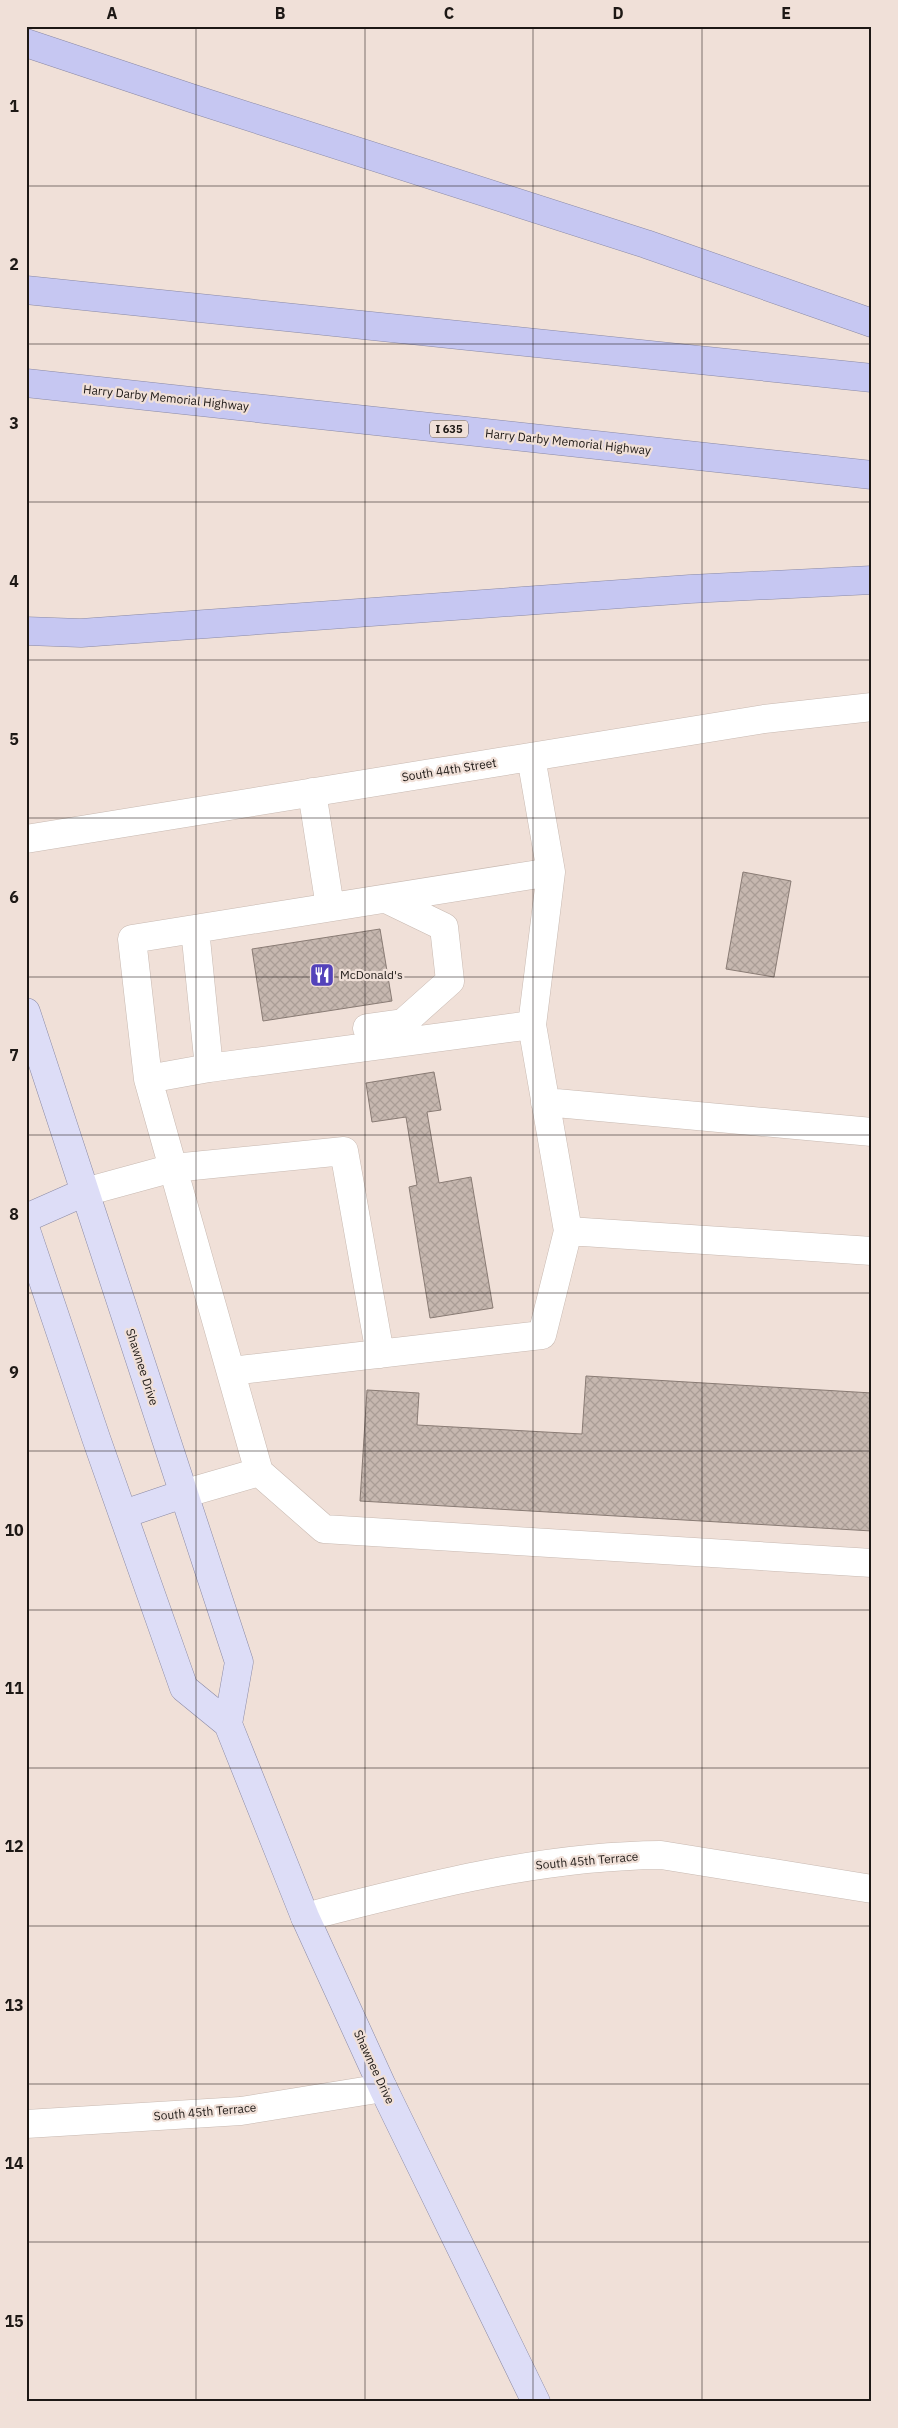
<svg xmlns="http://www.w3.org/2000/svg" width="898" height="2428" viewBox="0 0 898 2428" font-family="'IBM Plex Sans',sans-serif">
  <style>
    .building { fill: url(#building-cross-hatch); stroke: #897b74 }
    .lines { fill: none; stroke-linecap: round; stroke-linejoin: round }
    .minor-casing { stroke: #c8b9b1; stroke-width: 29 }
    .major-casing { stroke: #8b8aa5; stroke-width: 29 }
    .highway-casing { stroke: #8b8aa5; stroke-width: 29 }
    .minor { stroke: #fff; stroke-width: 28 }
    .major { stroke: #ddddf7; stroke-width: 28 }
    .highway { stroke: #c6c7f2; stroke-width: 28 }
    .grid { fill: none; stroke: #1d1815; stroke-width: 1; stroke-opacity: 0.55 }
    .labels { text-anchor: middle; stroke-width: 4.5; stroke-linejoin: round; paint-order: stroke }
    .shield { fill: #f0e0d8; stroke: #5c5450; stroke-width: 1 }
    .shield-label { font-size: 11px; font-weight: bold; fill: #1d1815 }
    .street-label { font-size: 12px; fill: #1d1815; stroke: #f0e0d8 }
    .poi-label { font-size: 12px; fill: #1d1815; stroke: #f0e0d8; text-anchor: start }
    .neatline { fill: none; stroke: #1d1815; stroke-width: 2 }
    .grid-label { font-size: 16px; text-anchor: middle; font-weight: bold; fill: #1d1815 }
  </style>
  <defs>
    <pattern id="building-cross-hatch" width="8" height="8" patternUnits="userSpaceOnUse" patternTransform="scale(1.25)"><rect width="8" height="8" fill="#c6b7af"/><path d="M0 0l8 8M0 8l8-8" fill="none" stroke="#aa9d96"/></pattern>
  </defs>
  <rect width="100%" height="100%" fill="#f0e0d8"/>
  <path class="building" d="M743 872 791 881 774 977 726 969Z
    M380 929 392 1001 263 1021 252 949Z
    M434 1072 441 1110 427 1112 439 1183 471 1177 493 1308 430 1318 409 1187 417 1185 406 1117 372 1122 366 1083Z
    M586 1376 872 1393V1531L360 1501 367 1390 419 1393 417 1425 582 1434Z"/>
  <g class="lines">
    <defs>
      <path id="minor" d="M312 792 330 907
        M26 839 764 719 872 707
        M195 929 209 1068
        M367 1028 403 1023 450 981 444 927 386 899
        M148 1079 209 1068 532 1025
        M545 1102 872 1132
        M85 1192 173 1168 259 1472 183 1494
        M568 1231 872 1251
        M380 1354 344 1151 173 1168 148 1079 132 939 551 872
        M231 1371 542 1335 568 1231 532 1025 551 872 531 757
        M259 1472 324 1529 872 1563
        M305 1917C422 1887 539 1856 661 1855L872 1889
        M26 2124 241 2111 383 2088"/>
      <path id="major" d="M26 1012 239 1662 228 1724
        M26 1218 85 1192
        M26 1230 96 1438 184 1688 228 1724 305 1917 383 2088 536 2402
        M124 1514 183 1494"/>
      <path id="highway" d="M26 43 194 99 646 244 872 323
        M26 290 872 378
        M26 383 872 475
        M26 631 81 633 690 589 872 580"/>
    </defs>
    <use href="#minor" class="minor-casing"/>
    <use href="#major" class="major-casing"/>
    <use href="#highway" class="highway-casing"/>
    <use href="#minor" class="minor"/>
    <use href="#major" class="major"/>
    <use href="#highway" class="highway"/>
  </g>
  <path class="grid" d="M196 26V2402M365 26V2402M533 26V2402M702 26V2402M26 186H872M26 344H872M26 502H872M26 660H872M26 818H872M26 977H872M26 1135H872M26 1293H872M26 1451H872M26 1610H872M26 1768H872M26 1926H872M26 2084H872M26 2242H872"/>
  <defs>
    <symbol id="restaurant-square" viewBox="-11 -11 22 22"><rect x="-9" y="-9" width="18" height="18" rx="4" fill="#5342ba" stroke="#f0e0d8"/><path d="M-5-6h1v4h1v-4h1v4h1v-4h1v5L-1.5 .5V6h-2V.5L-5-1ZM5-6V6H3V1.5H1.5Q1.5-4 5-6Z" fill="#fff"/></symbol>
  </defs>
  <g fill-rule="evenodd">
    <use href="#restaurant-square" x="308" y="961" width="28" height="28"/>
  </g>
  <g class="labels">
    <rect class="shield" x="430" y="420.5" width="38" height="17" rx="4"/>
    <g class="shield-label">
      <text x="449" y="433">I 635</text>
    </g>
    <g class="street-label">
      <text transform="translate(166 398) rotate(6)" y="4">Harry Darby Memorial Highway</text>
      <text transform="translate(568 442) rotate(6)" y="4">Harry Darby Memorial Highway</text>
      <text transform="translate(449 770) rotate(-9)" y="4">South 44th Street</text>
      <text transform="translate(142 1367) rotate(72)" y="4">Shawnee Drive</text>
      <text transform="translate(587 1861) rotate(-5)" y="4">South 45th Terrace</text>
      <text transform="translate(374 2067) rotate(65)" y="4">Shawnee Drive</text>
      <text transform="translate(205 2112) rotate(-5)" y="4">South 45th Terrace</text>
    </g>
    <g class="poi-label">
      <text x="340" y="979">McDonald's</text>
    </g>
  </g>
  <rect width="898" height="2428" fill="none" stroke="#f0e0d8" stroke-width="55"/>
  <rect x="28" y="28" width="842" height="2372" class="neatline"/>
  <g class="grid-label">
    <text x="112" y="19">A</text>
    <text x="280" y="19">B</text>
    <text x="449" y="19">C</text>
    <text x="618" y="19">D</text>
    <text x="786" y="19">E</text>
    <text x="14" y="112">1</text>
    <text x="14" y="270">2</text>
    <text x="14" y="429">3</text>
    <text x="14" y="587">4</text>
    <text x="14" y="745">5</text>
    <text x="14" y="903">6</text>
    <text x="14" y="1061">7</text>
    <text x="14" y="1220">8</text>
    <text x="14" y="1378">9</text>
    <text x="14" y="1536">10</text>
    <text x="14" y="1694">11</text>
    <text x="14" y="1852">12</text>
    <text x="14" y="2011">13</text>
    <text x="14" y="2169">14</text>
    <text x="14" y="2327">15</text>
  </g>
</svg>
